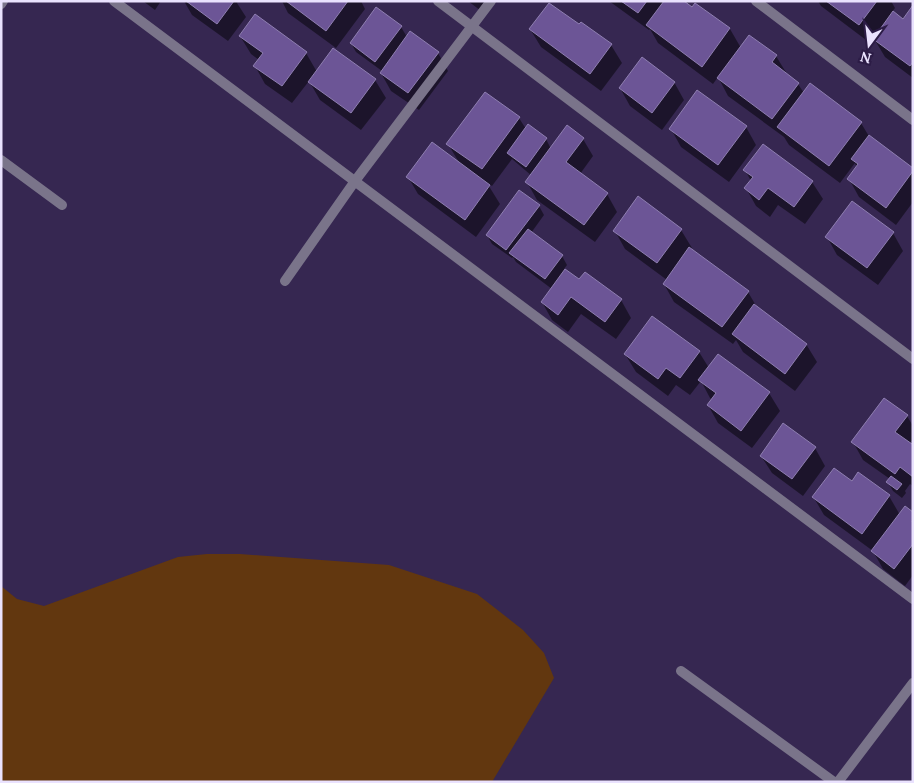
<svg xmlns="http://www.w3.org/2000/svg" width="914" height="783" viewBox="0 0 914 783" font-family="Lora,serif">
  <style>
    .green { fill: #62370f }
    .shadow { fill: #0007 }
    .building { fill: #6c5596; stroke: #8f7fb1 }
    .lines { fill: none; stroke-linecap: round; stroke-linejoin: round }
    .street { stroke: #7a748a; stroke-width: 10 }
  </style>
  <rect width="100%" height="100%" fill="#362751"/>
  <path class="green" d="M207 554H240L389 565 477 594 523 630 544 653 554 678 492 782H1V586L17 599 44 606 178 557Z"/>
  <path class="shadow" d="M143 1H161L155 10Z
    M184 1H238L237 3 246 17 228 41 192 15Z
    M282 1H361L365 9 336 48 288 13Z
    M468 1H494L485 14Z
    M609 1H682L692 9 696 4 730 29 741 48 776 56 787 74 786 75 798 84 804 93 861 123 870 138 913 170V202L896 225 859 197 849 179 857 168 855 163 840 183 789 145 784 137 728 96 718 77 713 84 658 43 650 29 649 30Z
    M818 1H891L895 8 892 12 903 20 913 7V78L885 57 873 37 870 43 821 6Z
    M581 23 611 45 622 63 601 91 541 47 530 29 579 26Z
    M401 27 407 37 438 53 448 71 419 110 391 91 381 73 382 71 356 52 351 43Z
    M240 36 306 53 317 72 333 49 375 80 386 98 361 130 320 100 309 81 292 103 265 84 255 66 259 60 251 54Z
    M674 82 684 100 662 130 630 106 620 88Z
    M519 118 526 129 546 139 551 149 583 139 593 156 580 174 607 194 617 212 595 242 537 200 527 182 532 176 512 159 492 186 487 183 500 204 476 237 418 194 408 177 460 164 448 144Z
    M746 127 756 145 729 182 681 147 671 129Z
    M745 170 812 182 823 199 805 224 778 205 770 217 756 206 746 188 751 181Z
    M539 206 544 215 531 233 562 256 567 265 564 269 580 281 621 300 631 318 616 339 581 314 568 332 552 320 542 302 552 289 516 262 513 257 512 258 492 244 487 235Z
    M681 230 692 248 690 250 748 292 758 309 806 344 817 362 795 391 743 352 736 340 733 344 674 302 664 284 667 280 625 249 615 231Z
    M893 233 903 251 878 285 837 255 827 237Z
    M699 352 709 368 769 393 780 411 752 448 718 423 708 405 712 400 710 398 701 381 690 395 676 385 668 396 636 372 625 354Z
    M907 416 913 426V439L910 443 913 445V486L910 484 905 491 906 493 902 498 893 491 888 482 890 479 863 460 853 442Z
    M815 448 825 466 803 496 772 473 761 456Z
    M852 482 889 496 900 515 913 513V575L905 586 883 569 873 551 824 515 814 498Z"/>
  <path class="building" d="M186 1H234L217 24Z
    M286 1H348L326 31Z
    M621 1H647L638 13Z
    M664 1H684L692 7 695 3 730 28 702 67 646 25Z
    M826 1H877L859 25Z
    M549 3 579 24 581 22 612 44 590 74 529 29Z
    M913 5V62L910 66 873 39 893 11 903 19Z
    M376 7 402 26 375 62 350 43Z
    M255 14 307 52 282 86 253 66 263 53 239 36Z
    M410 31 439 52 408 93 380 73Z
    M749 35 777 55 772 62 799 83 772 119 717 78Z
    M333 48 376 79 351 113 308 82Z
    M642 57 675 82 652 113 619 88Z
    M810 83 862 122 829 166 777 127Z
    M697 90 747 126 718 165 669 129Z
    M485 92 520 117 482 169 446 144Z
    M528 124 547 138 526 167 507 153Z
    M567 125 584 138 566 162 608 193 584 225 525 182Z
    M869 135 913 168V171L886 208 847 179 858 164 851 159Z
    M432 142 490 185 465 220 406 177Z
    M763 144 813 181 794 207 768 188 759 200 744 188 753 177 743 170Z
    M519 190 540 205 506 250 486 235Z
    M638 196 682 229 657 263 613 231Z
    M852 201 894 232 867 268 825 237Z
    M528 229 563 255 545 279 509 253Z
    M689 247 749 291 722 327 663 284Z
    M565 269 579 279 585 272 622 299 605 322 571 297 558 315 541 302Z
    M754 304 807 344 785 374 732 334Z
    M652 316 700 351 680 378 666 368 658 379 624 354Z
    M718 354 770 392 741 431 707 405 716 393 698 380Z
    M884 398 908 415 895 432 912 444 913 442V477L900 467 895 474 851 442Z
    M783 423 816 447 792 479 760 456Z
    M834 468 852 481 858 472 890 495 862 534 812 497Z
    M891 476 902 484 897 490 886 482Z
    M905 506 913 512V520L912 522 913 523V544L894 569 871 551Z"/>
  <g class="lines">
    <path class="street" d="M114 1 913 599
      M438 1 913 359
      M756 1 913 120
      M1 4 3 1
      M1 160 62 205
      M285 281 355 181 491 1
      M681 671 834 782
      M838 782 913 683"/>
  </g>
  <rect width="914" height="783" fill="none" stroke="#eae2fe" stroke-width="5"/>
  <g transform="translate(869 45) rotate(195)" stroke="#2c1c46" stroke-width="4" paint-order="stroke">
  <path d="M0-4L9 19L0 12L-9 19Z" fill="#eae2fe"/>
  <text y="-8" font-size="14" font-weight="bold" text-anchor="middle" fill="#eae2fe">N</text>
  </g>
</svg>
